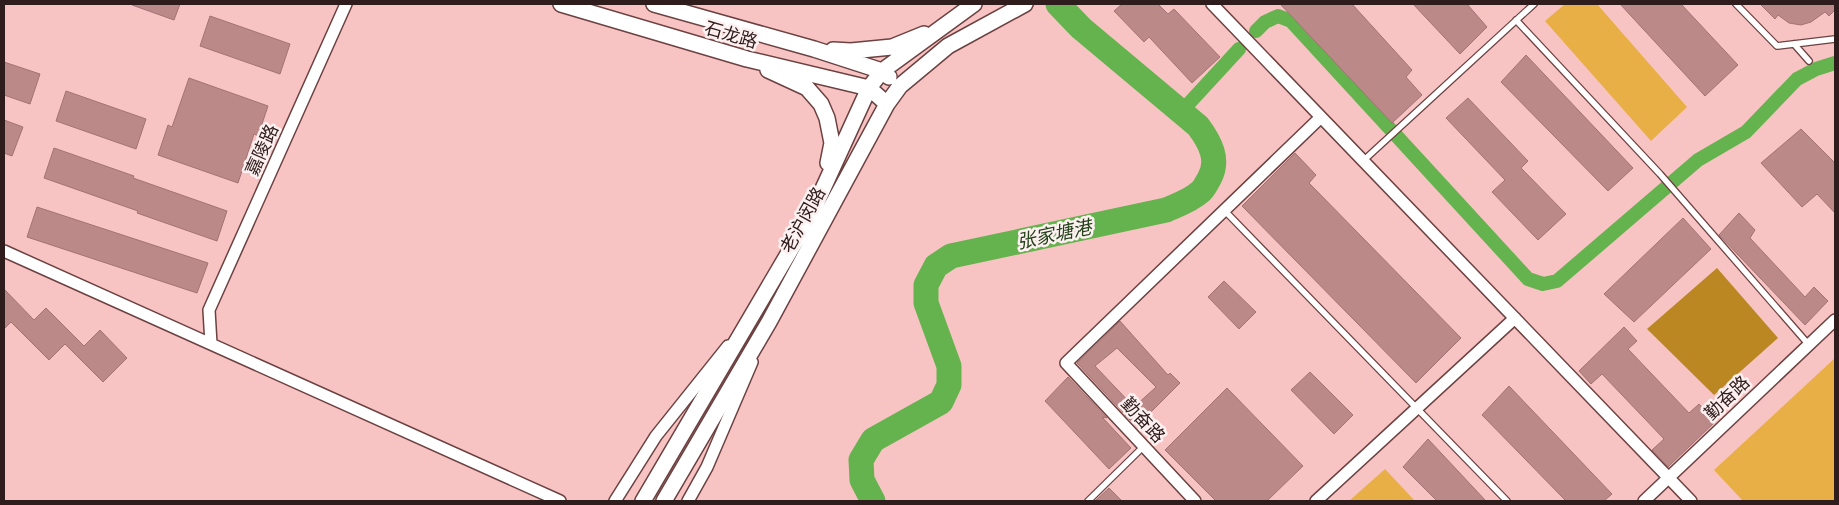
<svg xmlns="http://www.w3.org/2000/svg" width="1839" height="505" viewBox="0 0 1839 505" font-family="'IBM Plex Sans','Noto Sans SC',sans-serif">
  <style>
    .green { fill: #e8af47 }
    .forest { fill: #ba8723 }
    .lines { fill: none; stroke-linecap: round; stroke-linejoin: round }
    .canal { stroke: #65b34e; stroke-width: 14 }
    .river { stroke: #65b34e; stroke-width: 25 }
    .building { fill: #ba8988; stroke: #a37373; fill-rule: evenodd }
    .service-casing { stroke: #6c4141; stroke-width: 8 }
    .minor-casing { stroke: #6c4141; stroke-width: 14 }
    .secondary-casing { stroke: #6c4141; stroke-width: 18 }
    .service { stroke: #fff; stroke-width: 5.5 }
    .minor { stroke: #fff; stroke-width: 11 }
    .secondary { stroke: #fff; stroke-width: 15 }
    .labels { text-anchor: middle; stroke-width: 5; stroke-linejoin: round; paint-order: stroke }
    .street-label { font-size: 18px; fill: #2f1c1c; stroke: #fcf1f0 }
    .water-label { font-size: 19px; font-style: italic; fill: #23421a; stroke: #fcf1f0 }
  </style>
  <rect width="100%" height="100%" fill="#f8c4c3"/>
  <path class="green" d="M1565 4H1597L1687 107 1651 141 1545 21Z
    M1835 358V501H1743L1714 470Z
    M1385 469 1415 501H1349Z"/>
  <path class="forest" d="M1717 268 1778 338 1714 395 1647 329Z"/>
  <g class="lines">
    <path class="canal" d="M1256 31 1265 22 1278 16 1291 21 1528 279 1543 284 1557 281 1698 160 1746 132 1797 79 1816 69 1835 63
      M1181 112 1239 49"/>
    <path class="river" d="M873 501 862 480 861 460 873 440 941 402 949 385V366L926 303V285L936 266 951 256 1166 210C1177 205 1190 201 1200 192 1204 189 1206 184 1209 179 1220 160 1210 142 1198 126L1081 28 1058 4"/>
  </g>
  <path class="building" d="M132 4H180L174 20 132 5Z
    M1122 4H1158L1168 14 1174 9 1220 57 1192 83 1149 37 1144 42 1114 11Z
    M1280 4H1352L1412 70 1406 77 1422 95 1392 123Z
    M1413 4H1467L1487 27 1460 54Z
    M1620 4H1681L1738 65 1705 96Z
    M1760 4H1835V10L1829 16 1825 12 1811 22 1801 25 1789 23 1778 15 1775 19Z
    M210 16 290 44 280 74 200 46Z
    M1526 55 1633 168 1608 191 1501 82Z
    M4 62 40 74 30 104 4 95Z
    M189 78 268 106 258 136 254 134 238 183 158 155 168 125 172 127Z
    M66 91 146 119 136 149 56 121Z
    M1468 98 1528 161 1521 168 1566 214 1538 240 1492 192 1505 180 1446 118Z
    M4 120 23 127 12 156 4 153Z
    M1801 129 1835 163V213L1817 194 1802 207 1761 163Z
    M54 148 134 176 133 178 227 211 217 241 137 213 138 211 44 178Z
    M1295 153 1316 175 1309 183 1461 338 1416 383 1242 206Z
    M37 207 208 263 197 293 27 237Z
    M1739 213 1755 230 1750 238 1805 297 1814 287 1828 301 1805 325 1719 235Z
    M1683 218 1711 249 1634 322 1604 294Z
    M1224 281 1256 312 1239 329 1208 297Z
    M4 289 34 320 46 308 84 346 100 330 127 358 103 382 65 344 49 360 11 322 4 329Z
    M1120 321 1168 375 1170 373 1180 383 1142 421 1130 420 1077 363ZM1117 348 1156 387 1134 407 1095 366Z
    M1624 327 1637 341 1628 349 1689 413 1699 404 1716 421 1668 467 1652 450 1664 439 1602 374 1591 384 1579 371Z
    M1310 372 1353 415 1334 434 1291 390Z
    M1068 377 1107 418 1102 417 1131 448 1109 469 1045 401Z
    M1509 386 1612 494 1604 501H1566L1482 415Z
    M1227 388 1303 466 1267 501H1216L1165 450Z
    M1428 439 1486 501H1437L1403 467Z
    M1109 488 1122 501H1095Z"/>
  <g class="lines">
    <defs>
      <path id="service" d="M1736 4 1777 46 1835 39
        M1516 20 1660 174 1809 345
        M1794 44 1809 61
        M1363 161 1534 4
        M1224 210 1507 501
        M1088 501 1143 447"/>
      <path id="minor" d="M1212 4 1691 501
        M4 251 560 501
        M211 344 209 310 346 4
        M615 501 656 436 728 346
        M688 501 707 467 752 362
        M1195 501 1066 363 1321 117
        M1316 501 1515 318
        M1644 501 1835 320"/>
      <path id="secondary" d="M561 4 747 59 869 88 887 104
        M654 4 814 49 882 71 889 77
        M833 50 851 51 892 47 924 34
        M768 70 807 88 821 104 827 118 832 143 828 163
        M643 501 811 215 869 88 882 71 974 4
        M664 501 769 322 887 104 900 86 948 46 1025 4"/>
    </defs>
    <use href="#service" class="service-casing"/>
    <use href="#minor" class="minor-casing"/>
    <use href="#secondary" class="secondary-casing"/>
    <use href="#service" class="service"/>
    <use href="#minor" class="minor"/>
    <use href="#secondary" class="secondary"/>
  </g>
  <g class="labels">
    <g class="street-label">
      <text transform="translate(731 35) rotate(16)" y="6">石龙路</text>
      <text transform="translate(262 150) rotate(-66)" y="6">嘉陵路</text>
      <text transform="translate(803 220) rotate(-61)" y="6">老沪闵路</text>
      <text transform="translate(1727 398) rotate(-44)" y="6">勤奋路</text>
      <text transform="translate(1143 420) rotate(47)" y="6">勤奋路</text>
    </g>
    <g class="water-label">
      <text transform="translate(1054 234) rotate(-12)" y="7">张家塘港</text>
    </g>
  </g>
  <rect width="1839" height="505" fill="none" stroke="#2f1c1c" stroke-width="10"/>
</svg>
